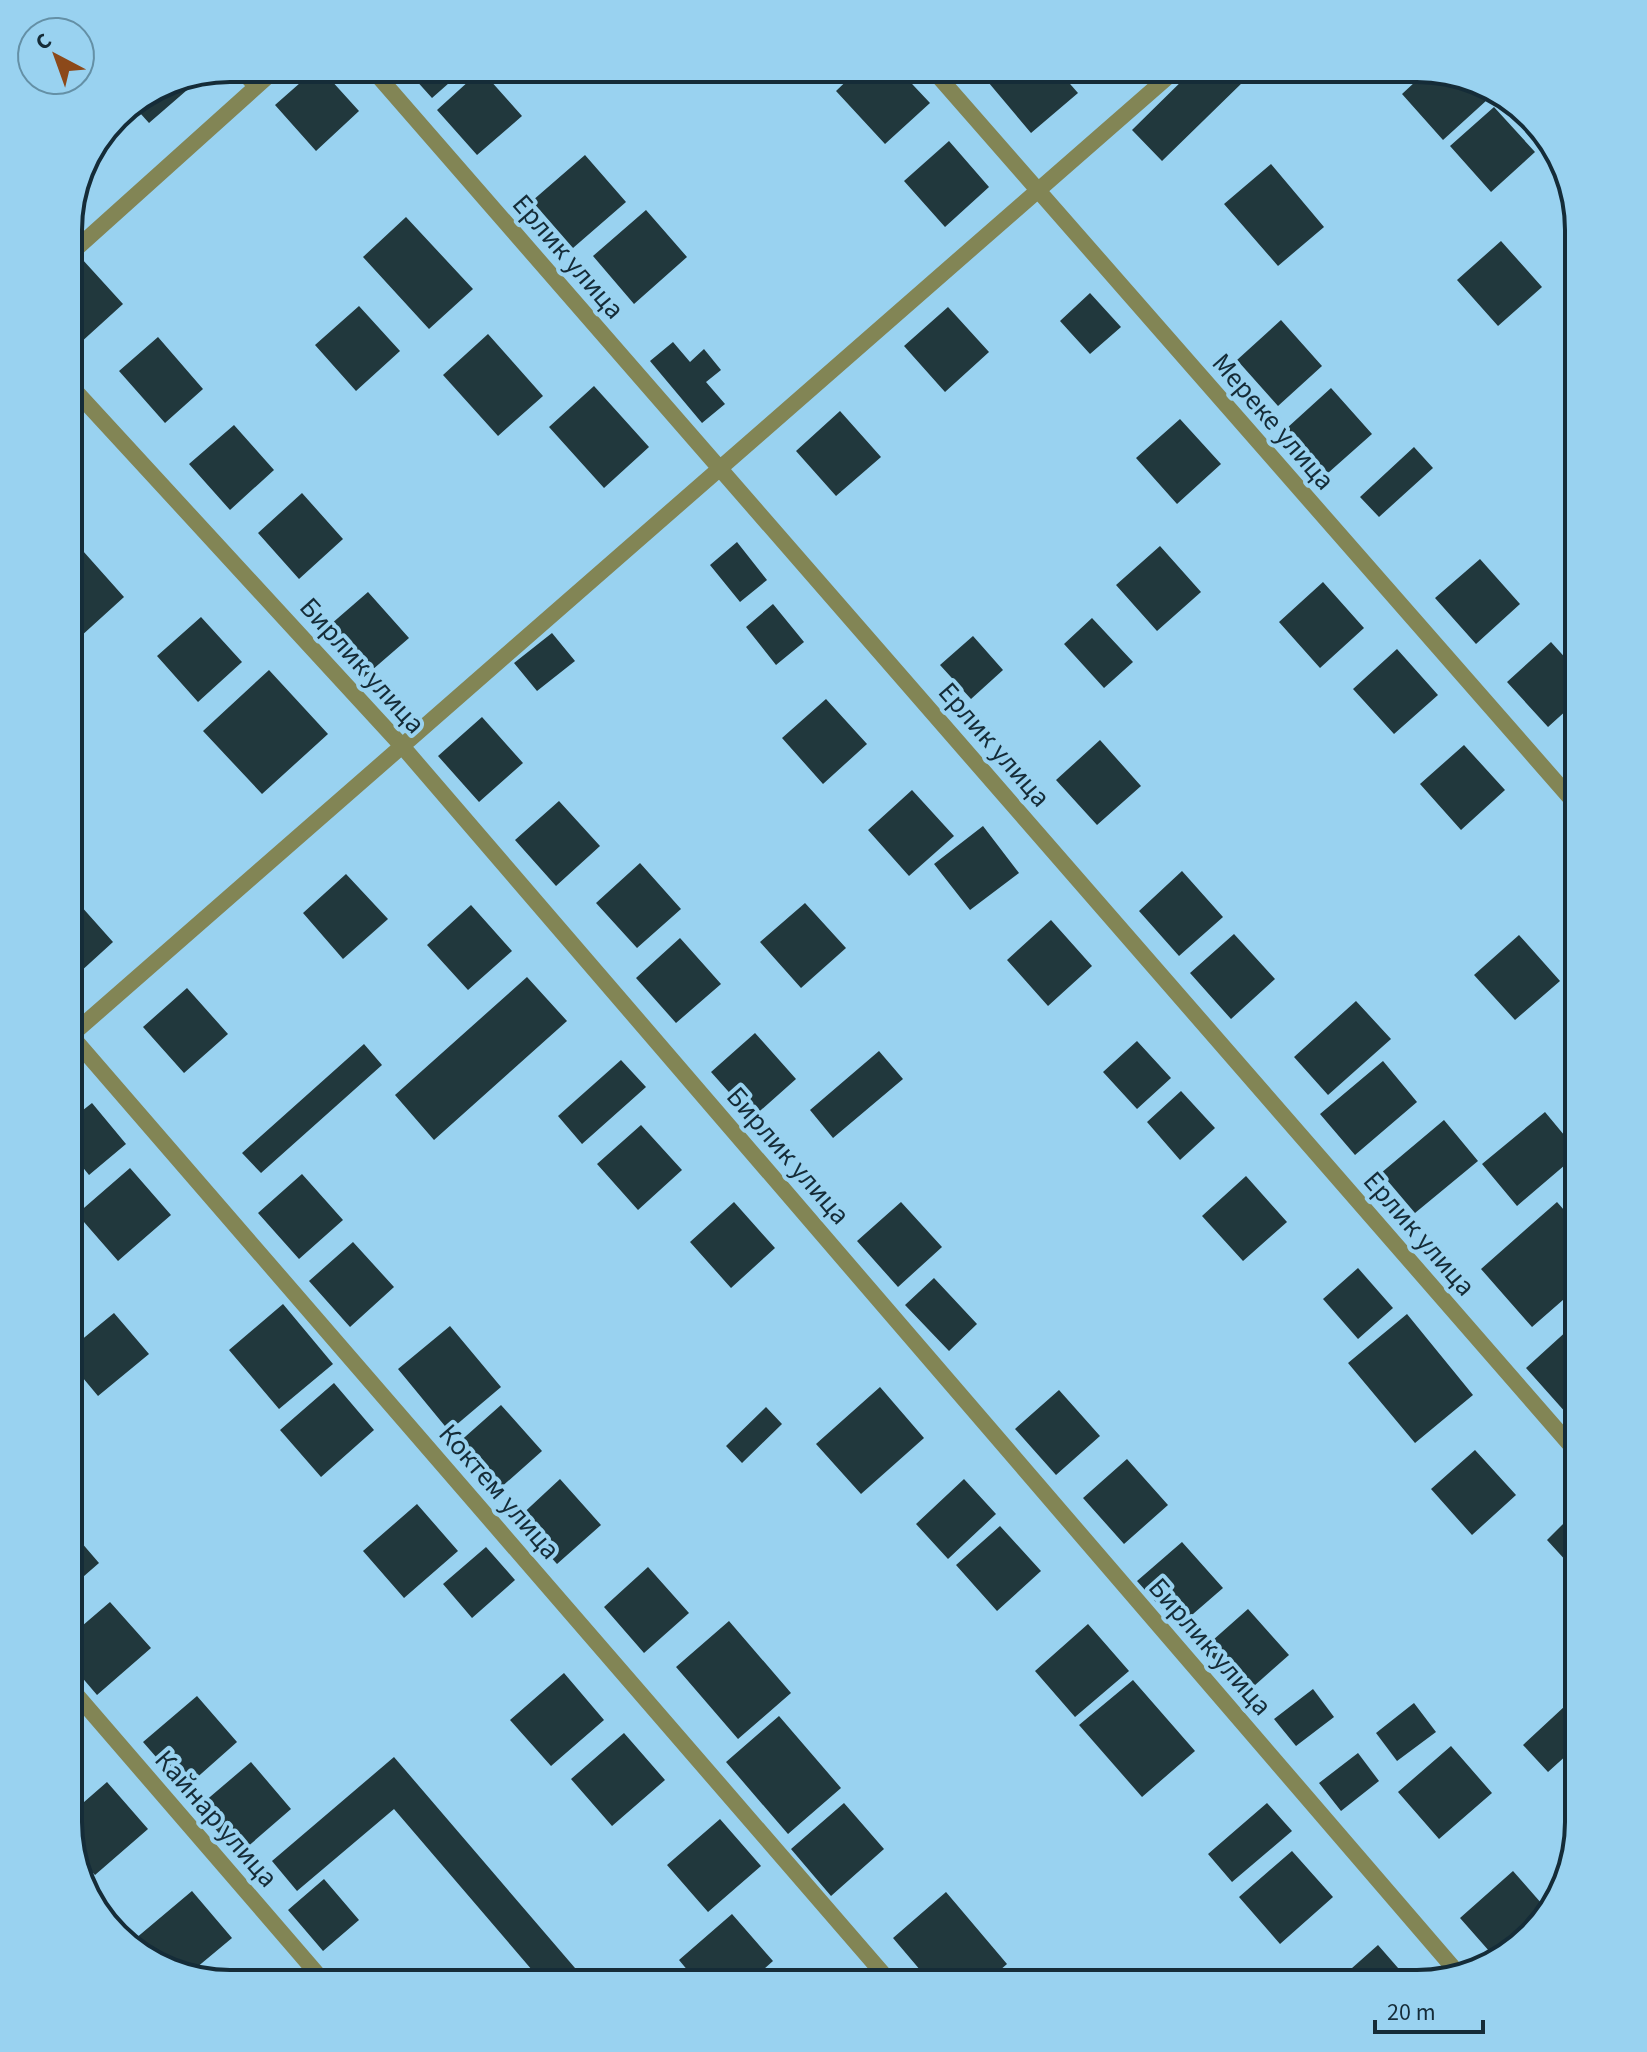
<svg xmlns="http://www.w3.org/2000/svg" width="1647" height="2052" viewBox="0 0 1647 2052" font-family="'Source Sans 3',sans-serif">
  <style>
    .building { fill: #21383d }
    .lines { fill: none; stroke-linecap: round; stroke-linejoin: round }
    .minor { stroke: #828555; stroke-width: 16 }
    .labels { text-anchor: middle; stroke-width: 8; stroke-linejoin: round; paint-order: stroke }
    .street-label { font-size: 28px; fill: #152c38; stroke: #99d2f0 }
    .rim { fill: none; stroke: #152c38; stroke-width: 4 }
  </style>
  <rect width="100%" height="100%" fill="#99d2f0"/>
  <path class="building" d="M317 68H320L359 111 316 151 275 105Z
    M405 68H466L432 98Z
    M795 68H816L804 78Z
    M860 68H897L930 103 885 144 836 91Z
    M980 68H1056L1078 93 1031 133 978 70Z
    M1195 68H1234L1245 80 1162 161 1132 130Z
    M1429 69 1470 81 1487 100 1443 140 1402 94Z
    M481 70 522 116 477 155 437 110Z
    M187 77 194 84 149 123 131 103 169 80Z
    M1494 107 1535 152 1491 192 1450 146Z
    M949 141 989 187 945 227 904 181Z
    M585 155 626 202 573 248 532 201Z
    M1271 164 1324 227 1278 266 1224 204Z
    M646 210 687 257 634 304 593 256Z
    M406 217 473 289 429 329 363 257Z
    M1501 241 1542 287 1498 326 1457 280Z
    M82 259 123 304 79 344 68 332V271Z
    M1090 293 1121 327 1090 354 1060 321Z
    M359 306 400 351 356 391 315 345Z
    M948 307 989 352 945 392 904 346Z
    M1281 320 1322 366 1278 406 1237 360Z
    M488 334 543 396 498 436 443 375Z
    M158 337 203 389 165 423 119 371Z
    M673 342 690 362 704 349 721 370 706 382 725 404 702 423 650 361Z
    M594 386 649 447 604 488 549 427Z
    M1331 388 1372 434 1328 473 1287 428Z
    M840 411 881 457 836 496 796 451Z
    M1180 419 1221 464 1177 504 1136 458Z
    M234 425 274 470 230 510 189 464Z
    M1414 447 1433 468 1379 517 1360 497Z
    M68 464 82 479 68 491Z
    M302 493 343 539 299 579 258 533Z
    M737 542 767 580 740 602 710 565Z
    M1160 546 1201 592 1157 631 1116 585Z
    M83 551 124 597 80 637 68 624V565Z
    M1480 559 1520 604 1476 644 1435 598Z
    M1323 582 1364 628 1320 668 1279 622Z
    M368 592 409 638 364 677 323 631Z
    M773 604 804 642 776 665 746 627Z
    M201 617 242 662 198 702 157 656Z
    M1092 618 1133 662 1104 688 1064 644Z
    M552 633 575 661 537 691 514 663Z
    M973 636 1003 670 971 699 940 665Z
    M1551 642 1579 673V699L1548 727 1507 682Z
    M1397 649 1438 695 1394 734 1353 689Z
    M269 670 328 734 262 794 203 731Z
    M826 699 867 744 823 784 782 738Z
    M482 717 523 763 479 802 438 756Z
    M1100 740 1141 786 1097 825 1056 780Z
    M1464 745 1505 790 1461 830 1420 784Z
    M912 790 954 836 909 876 868 830Z
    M559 801 600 846 556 886 515 840Z
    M983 826 1019 873 970 910 934 864Z
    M640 863 681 909 637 948 596 903Z
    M1182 871 1223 917 1179 956 1139 911Z
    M346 874 388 919 343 959 303 913Z
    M72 896 113 942 68 983V900Z
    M805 903 846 948 801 988 760 942Z
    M471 905 512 951 468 990 427 945Z
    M1051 920 1092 966 1048 1006 1007 960Z
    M1579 932V958L1566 944Z
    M1234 934 1275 979 1231 1019 1190 973Z
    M1519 935 1560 981 1515 1020 1474 975Z
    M680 938 721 984 676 1023 636 978Z
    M527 977 567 1021 434 1140 395 1095Z
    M187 988 228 1034 184 1073 143 1027Z
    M1356 1001 1391 1039 1328 1095 1294 1057Z
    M755 1033 796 1079 752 1118 711 1072Z
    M1137 1041 1171 1078 1137 1109 1103 1072Z
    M364 1044 382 1065 261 1173 242 1153Z
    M879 1051 903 1079 833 1138 810 1110Z
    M621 1060 646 1087 582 1144 558 1116Z
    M1383 1061 1417 1102 1355 1155 1320 1114Z
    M1181 1091 1215 1128 1180 1160 1147 1122Z
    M92 1103 126 1144 89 1175 68 1149V1122Z
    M1545 1112 1579 1153 1517 1206 1482 1164Z
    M1444 1120 1478 1161 1415 1213 1381 1173Z
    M641 1125 682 1170 638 1210 597 1164Z
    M130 1168 171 1215 118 1261 77 1214Z
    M302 1174 343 1220 299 1259 258 1213Z
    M1246 1176 1287 1222 1243 1261 1202 1216Z
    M734 1202 775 1248 731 1288 690 1242Z
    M901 1202 942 1247 898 1287 857 1241Z
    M1557 1202 1579 1227V1286L1532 1327 1481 1269Z
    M353 1242 394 1287 350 1327 309 1281Z
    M1358 1268 1393 1308 1358 1339 1323 1299Z
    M934 1278 977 1324 949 1351 905 1305Z
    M283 1304 333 1364 279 1409 229 1350Z
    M114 1313 149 1354 98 1396 68 1360V1351Z
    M1407 1314 1473 1395 1415 1443 1348 1363Z
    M450 1326 501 1387 449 1431 398 1369Z
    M1570 1328 1579 1338V1403L1567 1414 1526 1368Z
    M334 1383 374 1430 321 1477 280 1430Z
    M880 1387 924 1438 861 1494 816 1444Z
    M1059 1390 1100 1436 1056 1475 1015 1429Z
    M501 1405 542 1451 498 1490 457 1444Z
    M766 1407 782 1424 742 1463 726 1446Z
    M1475 1450 1516 1495 1472 1535 1431 1489Z
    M1127 1459 1168 1505 1124 1544 1083 1498Z
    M560 1479 601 1525 557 1564 517 1519Z
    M964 1479 996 1514 948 1559 916 1524Z
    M417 1504 458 1551 404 1598 363 1551Z
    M1572 1515 1579 1522V1575L1547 1540Z
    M1000 1526 1041 1571 997 1611 956 1565Z
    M68 1527 99 1563 68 1590Z
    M1182 1542 1223 1588 1178 1627 1137 1581Z
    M486 1547 515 1580 472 1618 443 1584Z
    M648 1567 689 1613 644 1653 604 1607Z
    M110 1602 151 1648 97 1695 68 1661V1638Z
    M1248 1609 1289 1655 1245 1694 1204 1648Z
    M729 1621 791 1693 738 1739 676 1667Z
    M1088 1624 1129 1671 1075 1717 1035 1671Z
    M564 1673 604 1720 551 1766 510 1720Z
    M1133 1680 1195 1751 1142 1797 1079 1725Z
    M1313 1689 1334 1717 1296 1746 1274 1719Z
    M1579 1693V1744L1548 1772 1523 1745Z
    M197 1696 237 1742 184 1789 143 1742Z
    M1414 1703 1436 1732 1397 1761 1376 1733Z
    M779 1716 841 1788 788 1834 726 1762Z
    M624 1733 665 1780 612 1826 571 1779Z
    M1451 1746 1492 1793 1439 1839 1398 1792Z
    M1358 1753 1379 1781 1341 1811 1319 1783Z
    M394 1757 575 1968 556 1984H544L394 1809 297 1891 272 1861Z
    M251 1762 291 1809 238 1855 197 1808Z
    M107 1782 148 1829 95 1875 79 1857 68 1816Z
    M844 1803 884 1849 831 1896 791 1849Z
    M1267 1803 1292 1831 1232 1882 1208 1854Z
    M720 1819 761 1866 708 1912 667 1865Z
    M1292 1851 1333 1897 1280 1944 1239 1897Z
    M1513 1871 1549 1912 1507 1956 1497 1960 1460 1918Z
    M324 1879 359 1920 323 1951 288 1910Z
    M192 1891 232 1938 190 1973 150 1962 129 1944Z
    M946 1892 1007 1964 984 1984H932L893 1938Z
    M732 1914 773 1961 747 1984H699L679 1960Z
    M1378 1945 1412 1984H1334Z"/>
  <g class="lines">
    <path class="minor" d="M239 68 256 86
      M371 68 1579 1455
      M931 68 1579 808
      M68 256 277 68
      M68 383 402 746 1457 1972
      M68 1032 892 1984
      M68 1038 1178 68
      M68 1685 326 1984"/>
  </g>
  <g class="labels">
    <g class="street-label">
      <text transform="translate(569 256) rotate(49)" y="10">Ерлик улица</text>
      <text transform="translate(1274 421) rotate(49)" y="10">Мереке улица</text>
      <text transform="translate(363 665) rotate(48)" y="10">Бирлик улица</text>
      <text transform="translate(995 744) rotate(49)" y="10">Ерлик улица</text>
      <text transform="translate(789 1155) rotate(49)" y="10">Бирлик улица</text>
      <text transform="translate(1420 1233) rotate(49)" y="10">Ерлик улица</text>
      <text transform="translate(500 1491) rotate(49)" y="10">Коктем улица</text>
      <text transform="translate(1211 1646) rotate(49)" y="10">Бирлик улица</text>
      <text transform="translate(217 1818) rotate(49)" y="10">Кайнар улица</text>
    </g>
  </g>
  <path d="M0 0H1647V2052H0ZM230 82H1417A148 148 0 0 1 1565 230V1822A148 148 0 0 1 1417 1970H230A148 148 0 0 1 82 1822V230A148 148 0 0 1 230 82Z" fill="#99d2f0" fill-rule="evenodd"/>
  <path class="rim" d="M230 82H1417A148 148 0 0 1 1565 230V1822A148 148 0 0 1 1417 1970H230A148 148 0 0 1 82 1822V230A148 148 0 0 1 230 82Z"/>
  <g transform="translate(56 56) rotate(319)"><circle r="38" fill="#99d2f0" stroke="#6490a6" stroke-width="2"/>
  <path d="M0-6L14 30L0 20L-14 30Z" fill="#8c491a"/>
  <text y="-12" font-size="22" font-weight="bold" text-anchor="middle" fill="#152c38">С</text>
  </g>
  <path d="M1375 2020v12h108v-12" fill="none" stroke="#152c38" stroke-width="4"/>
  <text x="1387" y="2020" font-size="24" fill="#152c38" stroke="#99d2f0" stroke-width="6" paint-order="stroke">20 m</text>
</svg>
